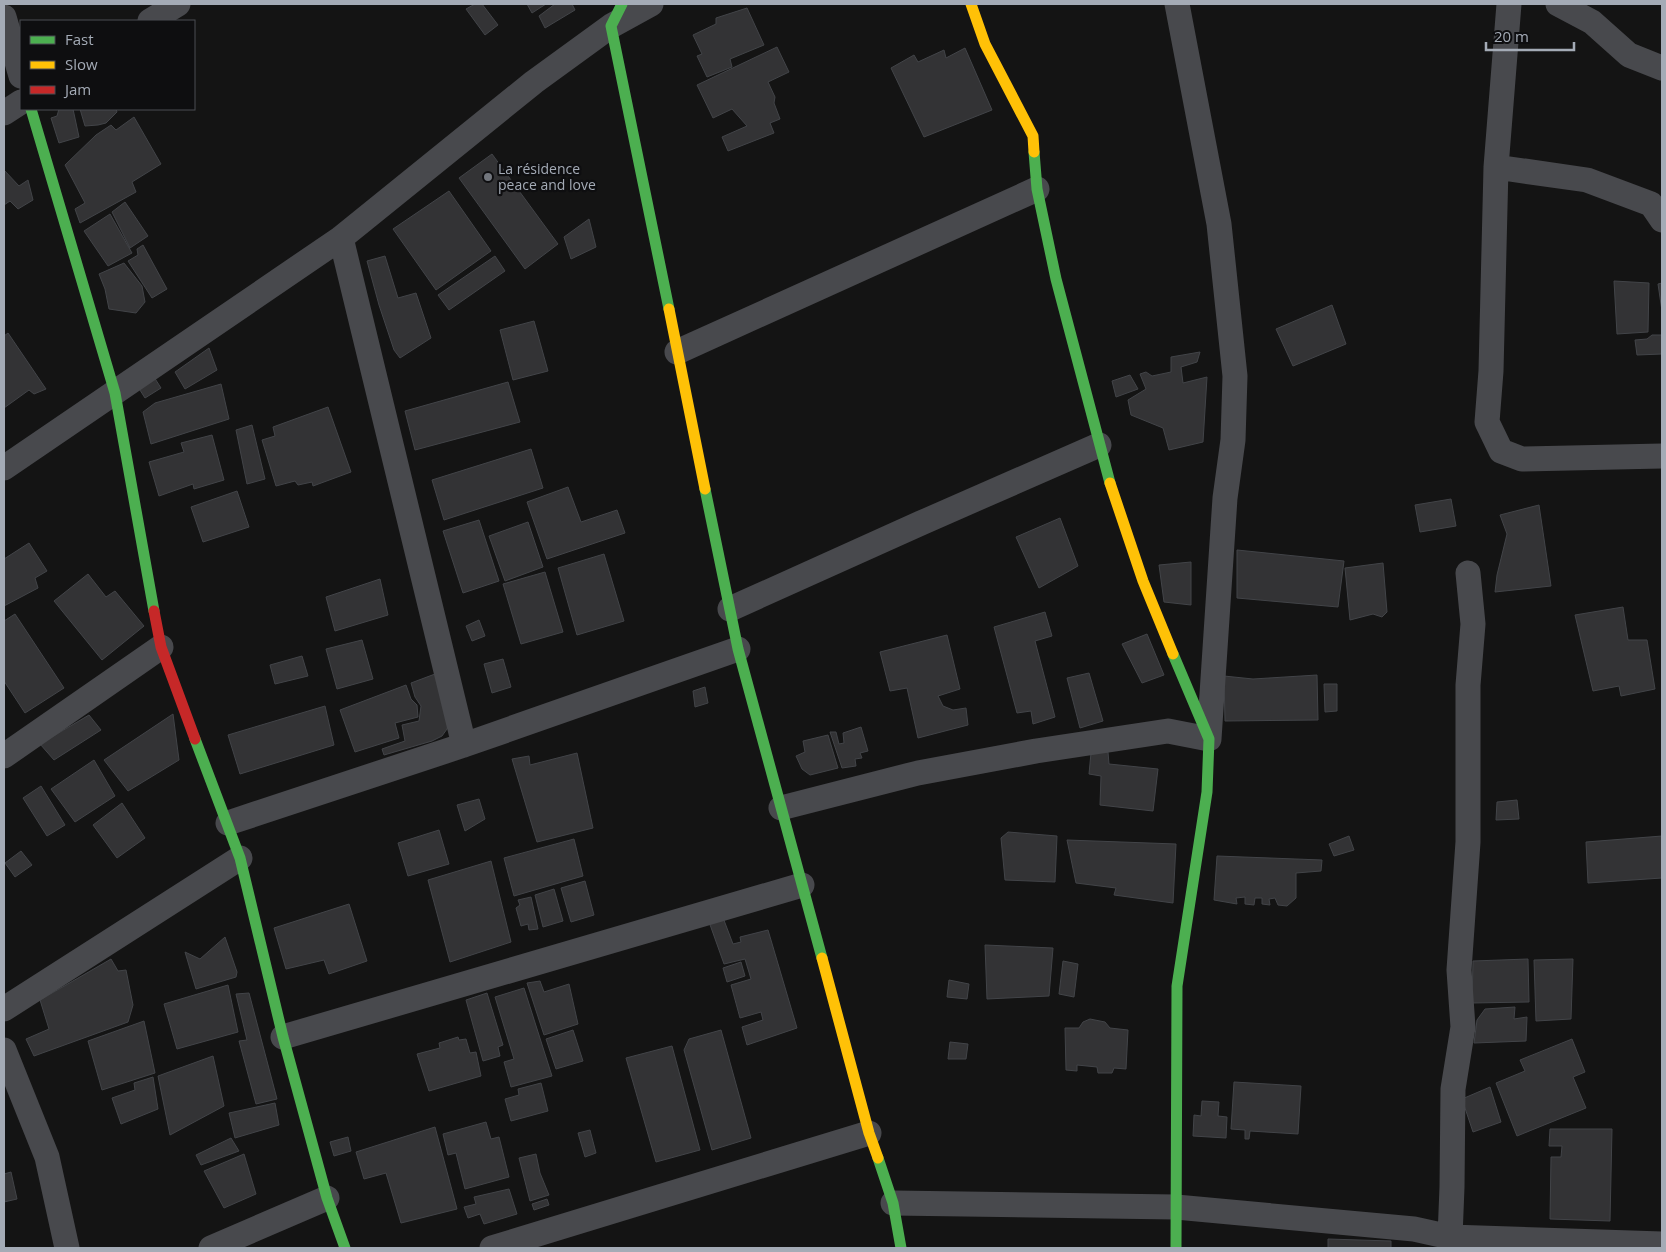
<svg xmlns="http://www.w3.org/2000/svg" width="1666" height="1252" viewBox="0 0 1666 1252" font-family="'Open Sans',sans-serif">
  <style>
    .building { fill: #333335; stroke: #424448 }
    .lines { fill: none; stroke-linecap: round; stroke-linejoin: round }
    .street { stroke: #48494d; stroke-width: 25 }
    .fast { stroke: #4caf50; stroke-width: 11 }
    .slow { stroke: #ffc107; stroke-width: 11 }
    .jam { stroke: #c62828; stroke-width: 11 }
    .poi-dot { fill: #72767d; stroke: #0e0e10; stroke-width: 2 }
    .labels { text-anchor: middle; stroke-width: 4.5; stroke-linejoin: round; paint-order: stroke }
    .poi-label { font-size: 14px; fill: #a4abb6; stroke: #0e0e10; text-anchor: start }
  </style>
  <rect width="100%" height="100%" fill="#141414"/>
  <path class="building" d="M475 4H482L498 25 485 35 466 9Z
    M527 4H546L532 13Z
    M555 4H572L575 10 545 28 539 16Z
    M747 8 764 45 730 59 732 67 707 77 697 56 702 54 693 35 716 24V18Z
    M777 47 789 72 768 82 775 97 774 103 780 119 770 123 774 133 728 151 722 137 747 126 732 109 713 118 697 85Z
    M965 48 992 110 924 137 891 68 914 55 918 62 944 50 946 58Z
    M59 109H73L79 137 59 143 51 118 57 116Z
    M80 109H116L117 112 106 123 98 125 85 126Z
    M134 117 161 164 132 182 136 192 80 223 75 209 85 203 65 165 96 135 111 125 116 130Z
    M492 154 558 244 525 269 459 178Z
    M4 170 19 186 28 180 33 200 18 209 10 201 4 205Z
    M449 191 491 251 436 290 393 229Z
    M125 202 148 236 130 248 112 212Z
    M110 214 132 253 108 266 84 231Z
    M589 219 596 247 571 259 564 237Z
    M143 245 167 289 152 298 128 261 138 255 137 249Z
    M385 256 398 298 416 293 431 338 400 358 394 350 379 305 367 261Z
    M495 256 505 271 449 310 438 295Z
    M124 263 142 286 145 302 136 313 109 309 105 289 99 274Z
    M1614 281 1649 283 1648 332 1617 334Z
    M1662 283V311L1658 284Z
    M1332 305 1346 344 1293 366 1276 329Z
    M534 321 548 371 513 380 500 330Z
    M8 333 46 389 34 394 29 390 4 408V336Z
    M1652 335H1662V354L1637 355 1635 340 1647 339Z
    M209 348 217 370 185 389 175 372Z
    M1200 352 1197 362 1181 367 1183 383 1207 377 1203 442 1169 450 1163 428 1131 415 1128 400 1146 389 1140 374 1146 372 1152 376 1171 372V357Z
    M1130 375 1138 389 1116 397 1112 381Z
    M154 377 161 388 145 398 138 387Z
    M508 382 520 422 415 450 405 411Z
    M221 384 229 419 151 444 143 412 155 403Z
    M328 407 351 472 313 486 312 482 298 485 295 481 276 486 262 440 275 436 273 427Z
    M252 425 265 479 247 484 236 430Z
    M212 435 224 480 194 489 193 484 159 496 149 462 184 452 181 443Z
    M531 449 543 488 444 520 432 480Z
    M568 487 581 522 617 510 625 533 547 559 527 502Z
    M237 491 249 527 203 542 191 507Z
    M1451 499 1456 526 1420 532 1415 505Z
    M1539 505 1551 586 1495 592 1497 575 1507 534 1500 515Z
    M1060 518 1078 566 1039 588 1016 537Z
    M479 520 499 581 463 593 443 531Z
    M528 522 543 567 505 581 489 536Z
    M29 543 47 571 35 578 38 588 4 606V559Z
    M1237 550 1344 561 1338 607 1237 598Z
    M604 554 624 621 577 635 558 568Z
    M1191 562V605L1164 602 1159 565Z
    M1383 563 1387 612 1382 617 1373 614 1350 620 1345 568Z
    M545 572 563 632 521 644 503 584Z
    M88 574 106 597 115 591 144 626 102 660 54 601Z
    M380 579 388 615 335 631 326 597Z
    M1623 607 1628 640H1647L1655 689 1621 696 1619 686 1593 691 1575 615Z
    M1045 612 1052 636 1035 641 1055 717 1033 724 1031 711 1017 713 994 627Z
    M15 614 64 688 25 713 4 681V621Z
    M479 620 485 636 472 641 466 626Z
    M1147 634 1164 675 1142 683 1122 644Z
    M947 635 960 689 938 696 943 706 953 710 966 708 968 725 918 738 907 688 890 691 880 652Z
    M362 640 373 679 337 689 326 649Z
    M302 656 308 676 275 684 270 665Z
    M503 659 511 687 492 693 484 664Z
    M1089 673 1103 721 1080 728 1067 678Z
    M435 674 449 722 447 729 442 736 432 741 384 755 382 749 405 741 402 725 419 721 421 706 415 697 411 683Z
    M1317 675 1318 720 1225 721 1224 676 1253 679Z
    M1324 684H1337V711L1325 712Z
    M406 685 411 699 417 705 418 717 395 723 399 738 355 752 340 710Z
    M705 687 708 703 695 707 693 691Z
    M325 706 334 745 240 774 228 735Z
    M173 714 179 760 128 791 104 760Z
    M89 715 101 730 54 760 40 744Z
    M861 727 868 751 860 753 862 758 855 759 856 766 842 768 830 732H836L839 744 844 743 843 733Z
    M828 735 838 768 810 775 802 769 796 756 805 752 803 741Z
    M1108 752 1109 764 1158 769 1153 811 1100 805 1101 776 1089 774 1091 753Z
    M577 753 593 828 537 842 512 759 529 756 530 765Z
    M94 760 115 796 75 822 51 789Z
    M41 786 65 825 47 836 23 798Z
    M479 799 485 819 465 831 457 805Z
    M1517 800 1519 819 1496 820 1497 802Z
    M122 803 145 838 117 858 93 825Z
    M439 830 449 864 408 876 398 843Z
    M1008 832 1057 836 1055 882 1005 880 1001 838Z
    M1349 836 1354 850 1334 856 1329 844Z
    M1662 836V878L1588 883 1586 842Z
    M574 839 583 876 514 896 504 858Z
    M1067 840 1176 844 1173 903 1114 895 1116 888 1076 883Z
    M21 851 32 865 15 877 5 863Z
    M1217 856 1322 860 1321 871 1296 873V898L1287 906 1278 905 1275 898 1269 899 1270 905 1262 904V898H1255L1254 905 1245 904V897L1236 898 1237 904 1214 900Z
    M491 861 511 942 450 962 428 880Z
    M585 881 594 915 571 922 561 888Z
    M554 889 563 921 543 927 535 895Z
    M531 897 538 929 529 930 528 924 521 926 516 908 520 905 518 900Z
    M349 904 367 961 329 974 324 960 286 969 274 928Z
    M722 915 733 944 741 942 740 937 768 930 797 1028 747 1045 742 1027 763 1020 761 1012 740 1018 731 985 751 979 745 959 724 964 708 919Z
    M225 937 237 972 236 977 196 989 185 952 200 959Z
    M985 945 1053 948 1049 996 987 999Z
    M111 959 118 971 126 970 133 1005 128 1022 34 1056 26 1039 49 1029 40 1000Z
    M1528 959 1529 1002 1472 1003 1473 961Z
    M1573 959 1571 1019 1536 1021 1534 960Z
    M1063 961 1078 964 1074 997 1059 994Z
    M741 962 745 976 727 982 723 968Z
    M949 980 969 984 967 999 947 997Z
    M540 981 544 992 569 984 578 1024 544 1035 527 983Z
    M228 985 238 1032 177 1049 164 1004Z
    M524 988 552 1076 511 1087 504 1062 514 1059 495 997Z
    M249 993 277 1099 256 1104 239 1041 247 1040 236 994Z
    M487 993 503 1045 498 1047 500 1056 483 1061 466 1000Z
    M1515 1007 1514 1019 1527 1017 1526 1041 1474 1043 1477 1020 1485 1009Z
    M1090 1019 1105 1022 1110 1028 1128 1030 1126 1069 1114 1068 1112 1073H1098L1097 1067 1077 1065V1071L1066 1070 1065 1028H1079L1083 1022Z
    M144 1021 155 1073 102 1090 88 1041Z
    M573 1030 583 1061 556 1069 546 1039Z
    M721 1030 751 1138 712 1150 684 1050 689 1039Z
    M458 1037 459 1040 466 1039 470 1053 476 1052 481 1076 429 1091 417 1054 440 1048 439 1043Z
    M1572 1039 1585 1072 1573 1077 1586 1108 1517 1136 1496 1083 1525 1071 1520 1060Z
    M950 1042 968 1044 966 1059H948Z
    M672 1046 700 1150 656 1162 626 1058Z
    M213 1056 224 1106 170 1135 158 1076Z
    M153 1077 158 1109 121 1124 112 1098 135 1090 134 1083Z
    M1234 1082 1301 1086 1298 1134 1250 1131 1249 1139H1245V1130L1231 1129Z
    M541 1083 548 1111 511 1121 505 1099 519 1095 518 1089Z
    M1490 1087 1501 1122 1473 1132 1462 1099Z
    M1202 1101 1219 1102 1218 1116 1227 1117 1226 1138 1193 1136 1194 1115 1201 1116Z
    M275 1103 279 1125 235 1138 229 1113Z
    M486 1122 491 1139 499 1137 509 1177 465 1189 456 1153 448 1155 443 1134Z
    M435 1127 457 1209 401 1223 386 1173 364 1179 356 1152Z
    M1550 1129H1612L1610 1221 1550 1219 1551 1157H1561L1562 1146H1549Z
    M590 1130 596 1153 585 1157 578 1133Z
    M348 1137 351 1151 334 1156 330 1142Z
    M231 1138 239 1151 201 1165 196 1155Z
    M244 1154 256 1194 224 1208 204 1171Z
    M536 1154 540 1173 549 1195 530 1201 519 1158Z
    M11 1172 17 1199 4 1202V1174Z
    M509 1189 517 1214 484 1224 480 1214 468 1218 464 1207 476 1204 474 1197Z
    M547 1199 549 1205 534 1210 532 1204Z
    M1328 1239 1391 1241V1248H1328Z"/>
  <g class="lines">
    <path class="street" d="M1509 4 1496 167 1491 371 1487 422 1501 451 1522 459 1662 456
      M1558 4 1592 22 1629 55 1662 68
      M4 17 21 76
      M150 21 178 4
      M4 113 21 102
      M1496 167 1587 180 1651 204 1662 220
      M341 238 464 745
      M677 352 1037 189
      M4 468 341 238 534 82 611 26 651 4
      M730 609 921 523 1099 445
      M4 756 161 647
      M781 808 918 773 1036 751 1168 731 1209 739 1225 498 1233 440 1235 376 1219 224 1177 4
      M228 823 464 745 738 649
      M4 1009 240 858
      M283 1037 802 885
      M4 1050 47 1157 67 1248
      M893 1203 1176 1207 1414 1229 1450 1237 1662 1244
      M1450 1237 1452 1187 1453 1089 1463 1027 1459 970 1468 842V685L1473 624 1468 573
      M211 1248 327 1198
      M492 1248 869 1133"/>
    <path class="fast" d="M622 4 611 26 669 309
      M31 109 115 393 154 611
      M1034 152 1037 189 1056 279 1110 483
      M705 489 738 649 822 958
      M1173 654 1209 739 1207 792 1177 986 1176 1248
      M195 739 240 858 283 1037 327 1198 345 1248
      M878 1158 893 1203 901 1248"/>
    <path class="slow" d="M971 4 985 44 1033 136 1034 152
      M669 309 705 489
      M1110 483 1143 581 1173 654
      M822 958 869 1133 878 1158"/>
    <path class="jam" d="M154 611 161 647 195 739"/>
  </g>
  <circle class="poi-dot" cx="488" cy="177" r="5"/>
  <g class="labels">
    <g class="poi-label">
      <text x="498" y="174">La résidence<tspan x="498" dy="16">peace and love</tspan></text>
    </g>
  </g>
  <rect width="1666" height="1252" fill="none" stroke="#a4abb6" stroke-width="10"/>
  <rect x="20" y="20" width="175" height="90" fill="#0e0e10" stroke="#4a4d52"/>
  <rect x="30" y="36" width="25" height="8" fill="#4caf50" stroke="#4a4d52"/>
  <text x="65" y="45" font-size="15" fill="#a4abb6">Fast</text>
  <rect x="30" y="61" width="25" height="8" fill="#ffc107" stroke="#4a4d52"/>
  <text x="65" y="70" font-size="15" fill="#a4abb6">Slow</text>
  <rect x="30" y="86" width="25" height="8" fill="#c62828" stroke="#4a4d52"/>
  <text x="65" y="95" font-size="15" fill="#a4abb6">Jam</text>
  <path d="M1486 42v8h88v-8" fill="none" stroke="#a4abb6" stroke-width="2.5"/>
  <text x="1494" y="42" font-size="15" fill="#a4abb6" stroke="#0e0e10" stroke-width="4" paint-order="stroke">20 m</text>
</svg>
